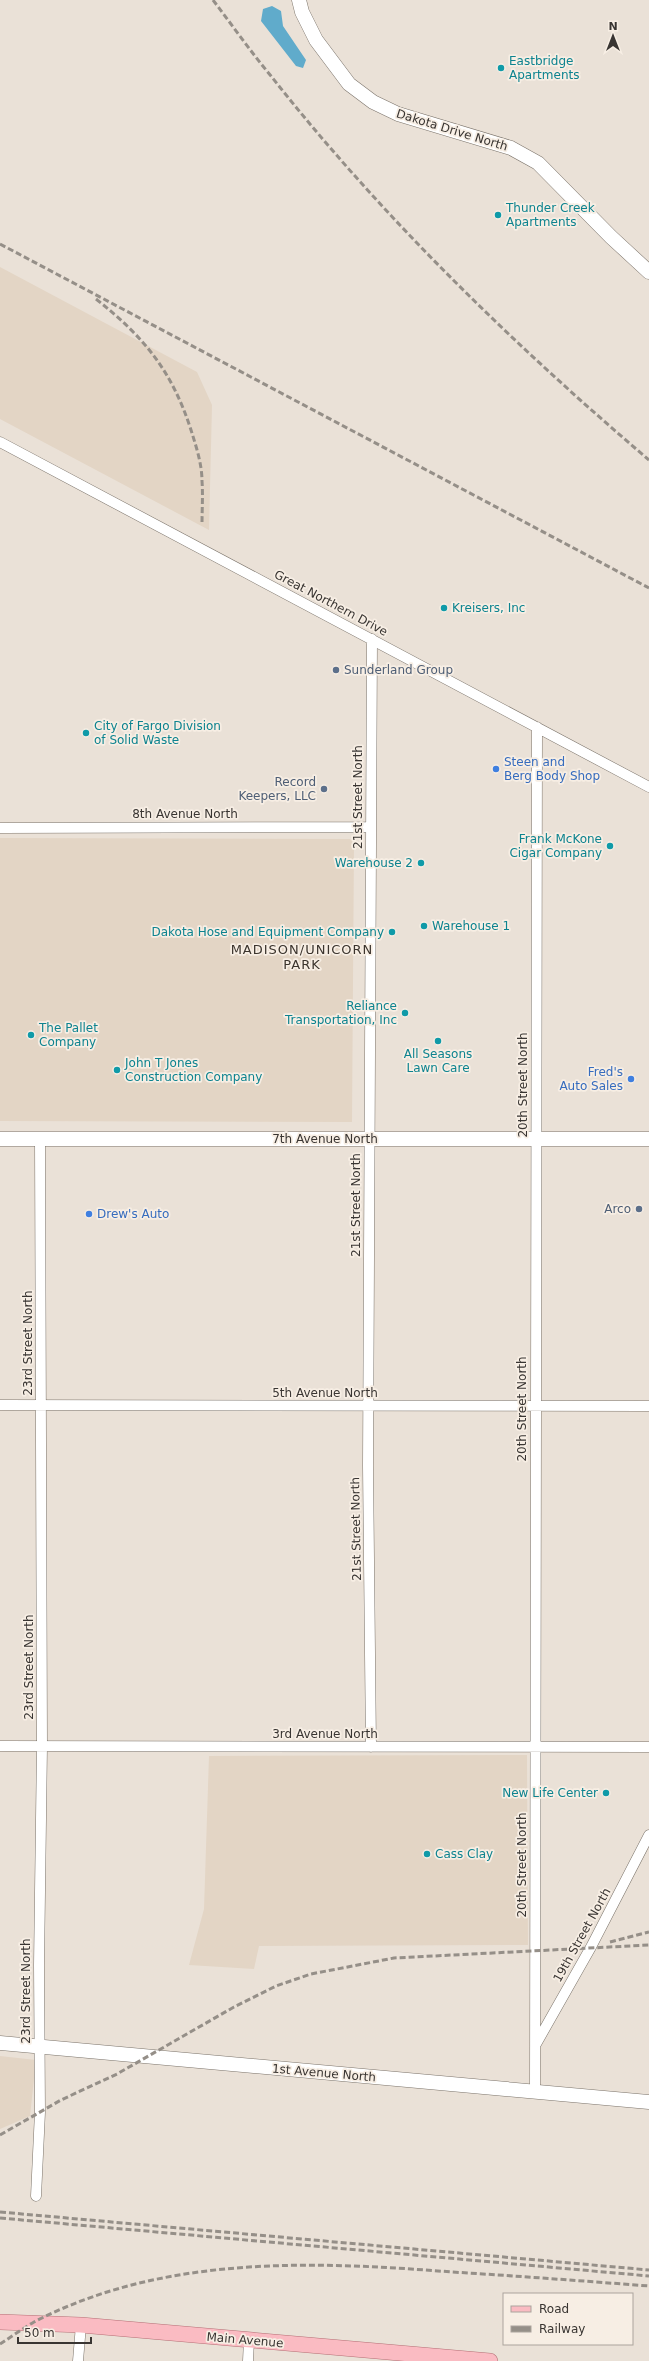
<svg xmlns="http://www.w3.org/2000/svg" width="649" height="2361" viewBox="0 0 649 2361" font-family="'DejaVu Sans',sans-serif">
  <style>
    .built { fill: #e3d5c5 }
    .water { fill: #60abcb }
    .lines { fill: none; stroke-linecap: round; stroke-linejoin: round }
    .street-casing { stroke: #7b736a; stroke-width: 11 }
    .secondary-casing { stroke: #7b736a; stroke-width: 15 }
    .primary-casing { stroke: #b46f75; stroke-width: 16 }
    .street { stroke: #fff; stroke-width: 10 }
    .secondary { stroke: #fff; stroke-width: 14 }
    .primary { stroke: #fabbc2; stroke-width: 15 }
    .rail { stroke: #958f88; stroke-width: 3; stroke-dasharray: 6 3; stroke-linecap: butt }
    .culture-dot { fill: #0f9aa8; stroke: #f7eee4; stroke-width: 1.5 }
    .service-dot { fill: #5c6f8a; stroke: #f7eee4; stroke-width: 1.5 }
    .shop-dot { fill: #3f7fe0; stroke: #f7eee4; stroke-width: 1.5 }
    .labels { text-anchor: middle; stroke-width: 3.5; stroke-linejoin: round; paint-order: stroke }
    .culture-label { font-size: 12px; fill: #0d838f; stroke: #f7eee4; text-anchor: start }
    .street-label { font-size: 12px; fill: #393532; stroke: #f7eee4 }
    .service-label { font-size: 12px; fill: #4e5e75; stroke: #f7eee4; text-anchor: end }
    .shop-label { font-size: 12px; fill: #366cbe; stroke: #f7eee4; text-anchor: start }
    .neighbourhood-label { font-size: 13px; letter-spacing: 1px; fill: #3b342d; stroke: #f7eee4 }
  </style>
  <rect width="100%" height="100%" fill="#eae1d7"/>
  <path class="built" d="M0 267 197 372 212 405 209 530 0 419Z
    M0 838 350 839 354 843 352 1122 0 1121Z
    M527 1755 528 1945 259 1946 254 1969 189 1965 204 1909 209 1756Z
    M0 2056 36 2060 30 2116 0 2129Z"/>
  <path class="water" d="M272 6 281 11 283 26 306 60 303 68 296 66 261 21 263 9Z"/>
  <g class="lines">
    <defs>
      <path id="street" d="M0 442 649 787
        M0 828 370 827
        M0 1405 649 1406
        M0 1746 649 1747
        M371 1747 368 1466 372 639
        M536 2044 591 1947 649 1835
        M535 2092 537 727
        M36 2196 40 2112 39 1965 42 1746 40 1139
        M78 2361 81 2325
        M248 2361 249 2340"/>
      <path id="secondary" d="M299 0 302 12 316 40 349 84 373 102 398 114 511 148 538 163 611 237 649 272
        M0 1139H649
        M0 2043 649 2102"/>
      <path id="primary" d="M0 2322 81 2325 490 2361"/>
    </defs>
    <use href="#street" class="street-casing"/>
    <use href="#secondary" class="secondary-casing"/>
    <use href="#primary" class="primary-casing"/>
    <use href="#street" class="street"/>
    <use href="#secondary" class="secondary"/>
    <use href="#primary" class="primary"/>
    <path class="rail" d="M213 0C232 25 251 52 271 76 382 217 513 344 649 460
      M0 244 649 588
      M96 299C144 337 172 371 191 430 196 446 202 464 202 481 203 495 202 510 202 524
      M610 1942 649 1932
      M0 2135 61 2100 117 2074 234 2007 276 1986 311 1974 394 1958 649 1945
      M0 2212 649 2270
      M0 2218 649 2276
      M0 2344C11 2337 22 2329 34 2322 163 2255 312 2261 452 2272 518 2276 583 2281 649 2286"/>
  </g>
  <g class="culture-dot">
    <circle cx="501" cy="68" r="4"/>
    <circle cx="498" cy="215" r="4"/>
    <circle cx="444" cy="608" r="4"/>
    <circle cx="86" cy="733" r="4"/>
    <circle cx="610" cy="846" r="4"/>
    <circle cx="421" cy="863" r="4"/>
    <circle cx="424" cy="926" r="4"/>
    <circle cx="392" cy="932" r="4"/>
    <circle cx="405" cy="1013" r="4"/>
    <circle cx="31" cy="1035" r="4"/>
    <circle cx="438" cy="1041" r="4"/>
    <circle cx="117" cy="1070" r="4"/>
    <circle cx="606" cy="1793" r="4"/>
    <circle cx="427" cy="1854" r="4"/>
  </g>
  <g class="service-dot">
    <circle cx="336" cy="670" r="4"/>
    <circle cx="324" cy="789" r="4"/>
    <circle cx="639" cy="1209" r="4"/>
  </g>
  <g class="shop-dot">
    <circle cx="496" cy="769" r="4"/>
    <circle cx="631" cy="1079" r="4"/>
    <circle cx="89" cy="1214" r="4"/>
  </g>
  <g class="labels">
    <g class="culture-label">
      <text x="509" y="65">Eastbridge<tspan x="509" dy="14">Apartments</tspan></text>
      <text x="506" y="212">Thunder Creek<tspan x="506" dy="14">Apartments</tspan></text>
      <text x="452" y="612">Kreisers, Inc</text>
      <text x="94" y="730">City of Fargo Division<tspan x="94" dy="14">of Solid Waste</tspan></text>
      <text x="602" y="843" text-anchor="end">Frank McKone<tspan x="602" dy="14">Cigar Company</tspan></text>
      <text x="413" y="867" text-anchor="end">Warehouse 2</text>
      <text x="432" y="930">Warehouse 1</text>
      <text x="384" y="936" text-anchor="end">Dakota Hose and Equipment Company</text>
      <text x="397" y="1010" text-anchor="end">Reliance<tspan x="397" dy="14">Transportation, Inc</tspan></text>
      <text x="39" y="1032">The Pallet<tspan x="39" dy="14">Company</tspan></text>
      <text x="438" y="1058" text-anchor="middle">All Seasons<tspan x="438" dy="14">Lawn Care</tspan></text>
      <text x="125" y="1067">John T Jones<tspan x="125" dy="14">Construction Company</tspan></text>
      <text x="598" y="1797" text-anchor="end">New Life Center</text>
      <text x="435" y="1858">Cass Clay</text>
    </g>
    <g class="street-label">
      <text transform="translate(452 130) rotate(17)" y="4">Dakota Drive North</text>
      <text transform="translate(331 603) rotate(28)" y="4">Great Northern Drive</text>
      <text transform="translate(358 797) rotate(-90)" y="4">21st Street North</text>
      <text x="185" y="818">8th Avenue North</text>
      <text transform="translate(523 1085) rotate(-90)" y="4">20th Street North</text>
      <text x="325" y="1143">7th Avenue North</text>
      <text transform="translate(356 1205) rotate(-90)" y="4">21st Street North</text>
      <text transform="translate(28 1343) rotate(-90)" y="4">23rd Street North</text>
      <text x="325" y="1397">5th Avenue North</text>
      <text transform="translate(522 1409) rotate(-90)" y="4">20th Street North</text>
      <text transform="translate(356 1529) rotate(-91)" y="4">21st Street North</text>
      <text transform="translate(29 1667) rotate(-90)" y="4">23rd Street North</text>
      <text x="325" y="1738">3rd Avenue North</text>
      <text transform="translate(522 1865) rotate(-90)" y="4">20th Street North</text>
      <text transform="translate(582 1935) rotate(-61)" y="4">19th Street North</text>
      <text transform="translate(26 1991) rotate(-90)" y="4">23rd Street North</text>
      <text transform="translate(324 2073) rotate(5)" y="4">1st Avenue North</text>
      <text transform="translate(245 2340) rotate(5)" y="4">Main Avenue</text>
    </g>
    <g class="service-label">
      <text x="344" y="674" text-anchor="start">Sunderland Group</text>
      <text x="316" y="786">Record<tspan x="316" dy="14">Keepers, LLC</tspan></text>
      <text x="631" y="1213">Arco</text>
    </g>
    <g class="shop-label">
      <text x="504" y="766">Steen and<tspan x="504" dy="14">Berg Body Shop</tspan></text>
      <text x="623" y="1076" text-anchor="end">Fred's<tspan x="623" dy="14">Auto Sales</tspan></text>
      <text x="97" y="1218">Drew's Auto</text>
    </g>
    <g class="neighbourhood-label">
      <text x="302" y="954">MADISON/UNICORN<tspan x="302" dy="15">PARK</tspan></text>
    </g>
  </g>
  <rect x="503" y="2293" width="130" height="52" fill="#f7eee4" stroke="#aba49d"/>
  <rect x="511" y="2306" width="20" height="6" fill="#fabbc2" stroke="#aba49d"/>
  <text x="539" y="2313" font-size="12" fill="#393532">Road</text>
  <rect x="511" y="2326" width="20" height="6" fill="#958f88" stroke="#aba49d"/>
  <text x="539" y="2333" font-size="12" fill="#393532">Railway</text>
  <g transform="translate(613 36)" stroke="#f7eee4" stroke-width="3" paint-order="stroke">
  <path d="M0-3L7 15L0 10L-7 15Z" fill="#393532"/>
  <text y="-6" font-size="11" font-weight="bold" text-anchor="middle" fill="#393532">N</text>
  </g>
  <path d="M18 2337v6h73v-6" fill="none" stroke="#393532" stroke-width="2"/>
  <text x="24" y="2337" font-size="12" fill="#393532" stroke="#f7eee4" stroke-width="3" paint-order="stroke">50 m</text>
</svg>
